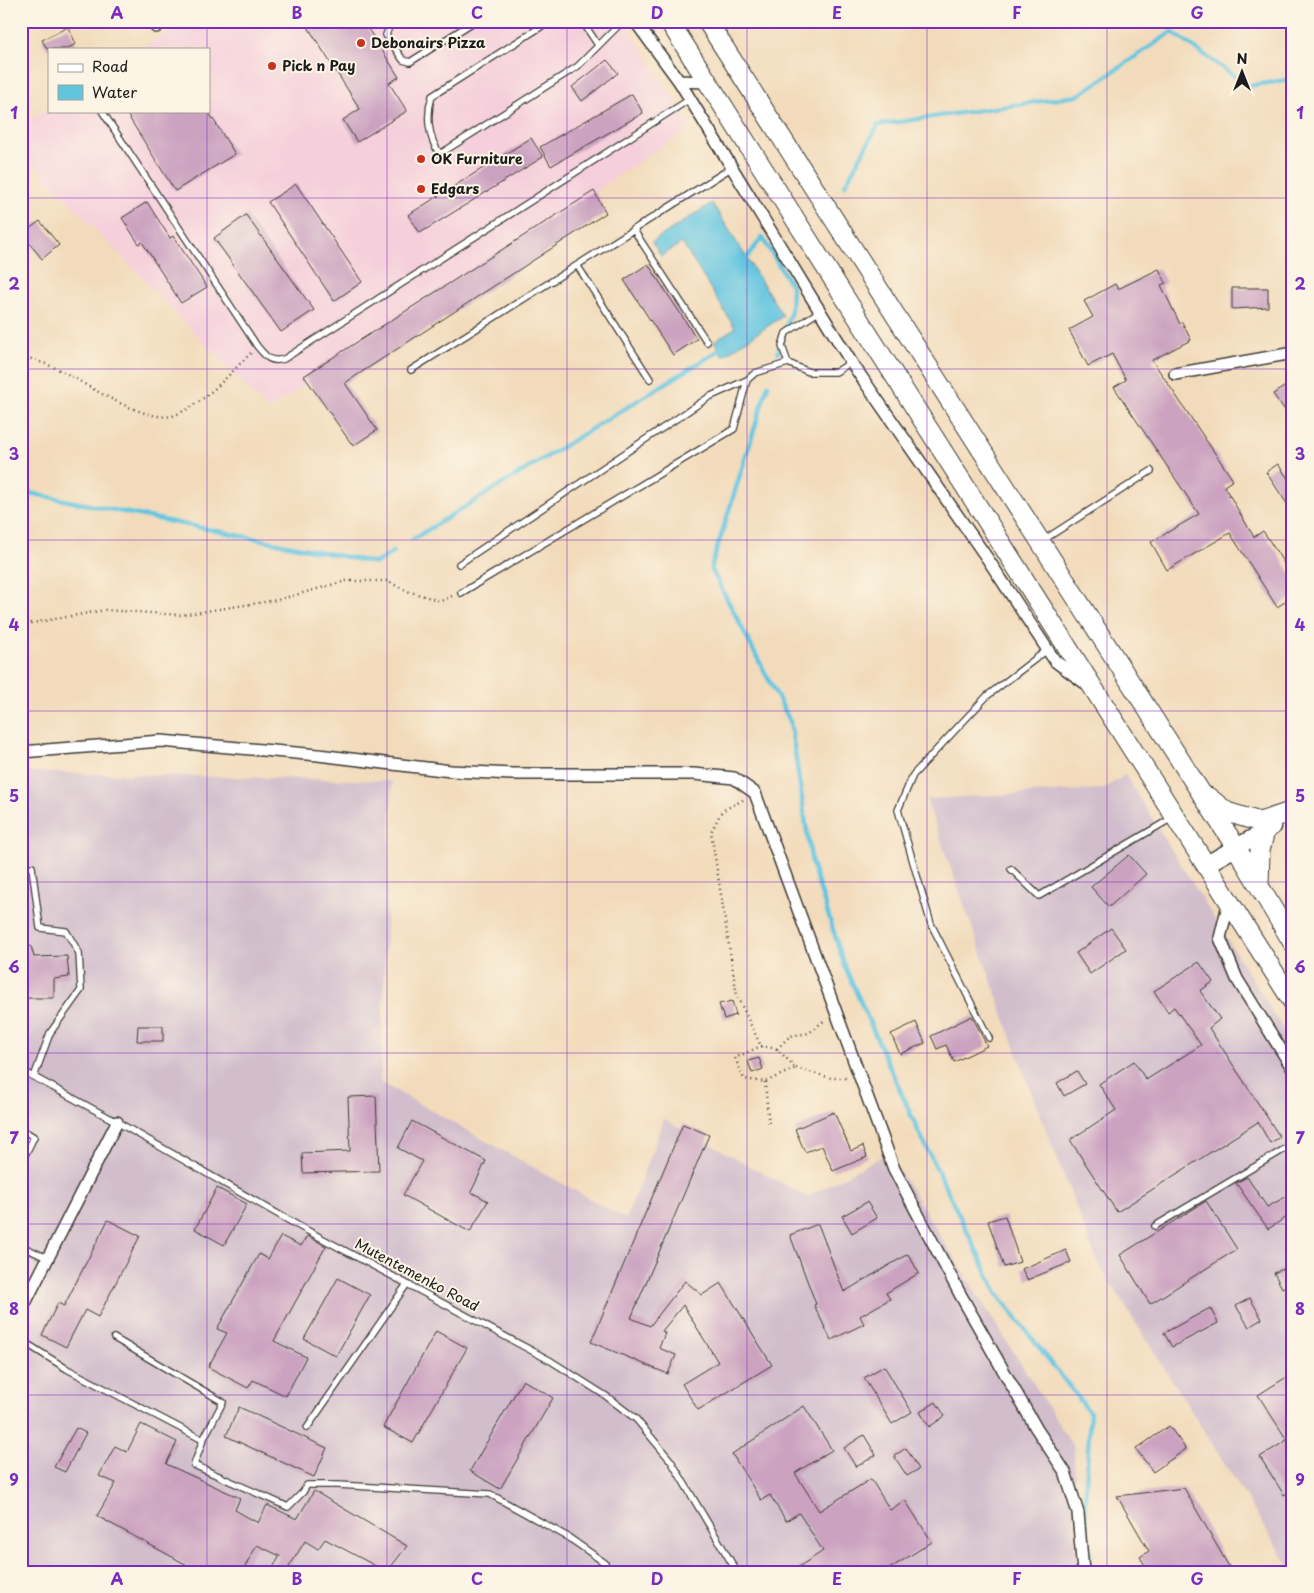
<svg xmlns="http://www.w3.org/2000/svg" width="1314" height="1593" viewBox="0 0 1314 1593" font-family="'Playpen Sans',sans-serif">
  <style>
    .built { fill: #f5cfdb }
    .industrial { fill: #d1bdcc }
    .water { fill: #62c5e0; stroke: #3f707e }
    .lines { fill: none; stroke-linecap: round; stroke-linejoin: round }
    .stream { stroke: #62c5e0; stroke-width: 4.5 }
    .building { fill: #cba2c0 }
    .service-casing { stroke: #3c3934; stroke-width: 8 }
    .minor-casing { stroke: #3c3934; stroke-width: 14 }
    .secondary-casing { stroke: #3c3934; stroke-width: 19 }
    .trunk-casing { stroke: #3c3934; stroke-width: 21 }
    .path { stroke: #3c3934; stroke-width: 2.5; stroke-dasharray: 1 4; stroke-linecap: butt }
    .service { stroke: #fff; stroke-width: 5.5 }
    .minor { stroke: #fff; stroke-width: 11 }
    .secondary { stroke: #fff; stroke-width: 16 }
    .trunk { stroke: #fff; stroke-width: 19 }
    .grid { fill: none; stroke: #7b2cbf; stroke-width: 1; stroke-opacity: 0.55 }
    .poi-dot { fill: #c8321e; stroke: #fcf5e5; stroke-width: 2 }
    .labels { text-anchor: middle; stroke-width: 4; stroke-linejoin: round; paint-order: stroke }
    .poi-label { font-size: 14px; font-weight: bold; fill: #1c1c1c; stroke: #fcf5e5; text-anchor: start }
    .street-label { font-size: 14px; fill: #1c1c1c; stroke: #fcf5e5 }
    .neatline { fill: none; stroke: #7b2cbf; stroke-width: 2 }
    .grid-label { font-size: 16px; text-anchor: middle; font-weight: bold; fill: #7b2cbf }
  </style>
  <rect width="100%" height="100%" fill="#fcf5e5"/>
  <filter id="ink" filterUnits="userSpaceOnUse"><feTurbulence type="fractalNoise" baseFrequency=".02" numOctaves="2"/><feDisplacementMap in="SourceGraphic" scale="10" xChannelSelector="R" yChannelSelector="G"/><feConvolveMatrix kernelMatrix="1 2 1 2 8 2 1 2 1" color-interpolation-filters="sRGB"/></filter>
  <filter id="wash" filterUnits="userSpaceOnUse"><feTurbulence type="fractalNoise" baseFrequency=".0096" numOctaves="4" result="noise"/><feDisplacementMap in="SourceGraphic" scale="20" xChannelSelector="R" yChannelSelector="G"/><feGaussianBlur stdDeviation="1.12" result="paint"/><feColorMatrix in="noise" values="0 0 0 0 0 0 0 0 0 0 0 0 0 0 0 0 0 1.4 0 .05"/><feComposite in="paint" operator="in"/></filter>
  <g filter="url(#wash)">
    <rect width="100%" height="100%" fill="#f2dbbb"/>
    <path class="built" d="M185 21H625L691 127 268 410 21 151V126L49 108V111H209V49H142Z"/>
    <path class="industrial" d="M21 772 392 781 380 1082 626 1219 664 1119 807 1197 888 1153 1074 1448 1078 1572H21Z
      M1125 775 1293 1045V1572L1098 1263 1033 1097 926 799 1103 789Z"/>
    <path class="water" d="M712 203 783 316 723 356 714 341 735 328 682 243 661 256 652 242Z"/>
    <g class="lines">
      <path class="stream" d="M845 185 878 125 1077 96 1172 32 1248 86 1293 79
        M744 262 762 237 792 287 791 311 783 336
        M778 352 781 343
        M768 385 711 568 790 721 812 864 845 967 916 1126 997 1293 1090 1413 1085 1506 1092 1572
        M21 425 29 493
        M21 493H29L376 563 393 552
        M413 539 723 348"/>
    </g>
    <g id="blocks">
      <path class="building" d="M304 21H363L399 77 389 83 407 111 357 142 343 120 360 109Z
        M68 27 76 44 66 49H47L42 40Z
        M607 60 618 73 582 101 572 87Z
        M632 94 643 113 551 166 540 147Z
        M125 111H208L235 154 175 191Z
        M531 138 543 157 420 233 408 215Z
        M296 184 362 282 334 301 268 202Z
        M594 191 606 213 345 383 377 430 353 446 304 376Z
        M147 202 170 238 173 236 207 287 181 303 142 242 139 244 122 218Z
        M246 215 314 310 281 332 214 238Z
        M40 221 59 245 42 259 22 234Z
        M648 264 697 339 673 355 624 280Z
        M1159 269 1166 283 1161 285 1180 324 1182 322 1191 340 1152 360 1233 480 1224 486 1254 537 1263 531 1293 577V597L1277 607 1230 533 1167 570 1151 542 1199 514 1114 387 1126 380 1112 354 1088 366 1069 330 1093 317 1084 301 1115 284 1118 289Z
        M1232 288H1268V307L1232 309Z
        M1287 385 1293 393V421L1273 394Z
        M1278 464 1293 486V513L1266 472Z
        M1129 855 1146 874 1109 907 1091 887Z
        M1111 928 1126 949 1090 974 1076 953Z
        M31 946 34 957 67 956 69 977 54 979V998H21V947Z
        M1199 962 1213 982 1200 991 1220 1019 1209 1028 1280 1137 1270 1143 1258 1122 1117 1212 1070 1140 1116 1110 1099 1084 1134 1061 1146 1080 1201 1045 1174 1007 1168 1012 1154 991Z
        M732 1001 736 1015 724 1019 719 1004Z
        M972 1016 987 1046 954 1062 946 1045 937 1049 931 1036Z
        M916 1022 925 1043 900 1054 891 1034Z
        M138 1026H163V1041H137Z
        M759 1058 763 1069 752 1073 748 1061Z
        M1077 1071 1085 1084 1064 1096 1057 1083Z
        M376 1096 379 1171 303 1173 302 1153 350 1151 348 1097Z
        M834 1112 851 1151 863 1146 867 1157 833 1171 822 1146 805 1152 795 1129Z
        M412 1121 486 1161 471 1192 488 1201 470 1232 403 1195 422 1161 398 1148Z
        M683 1124 709 1135 631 1318 650 1326 685 1281 702 1295 721 1283 772 1365 698 1410 682 1384 718 1362 683 1305 662 1331 665 1333 659 1348 676 1355 668 1374 591 1342Z
        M1247 1177 1267 1207 1293 1193V1213L1268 1229 1236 1183Z
        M217 1188 247 1204 224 1245 195 1229Z
        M1206 1201 1237 1249 1150 1304 1120 1255Z
        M867 1202 877 1218 852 1233 842 1216Z
        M1005 1216 1020 1262 1004 1267 988 1221Z
        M108 1220 140 1236 98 1317 85 1310 66 1347 42 1335 58 1303 64 1306Z
        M818 1224 844 1292 908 1254 919 1273 886 1293 890 1299 860 1316 864 1324 831 1340 814 1305 816 1304 790 1235Z
        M281 1236 301 1246 307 1236 326 1246 274 1341 306 1357 286 1396 253 1380 248 1388 208 1367 227 1333 217 1329 259 1254 268 1259Z
        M1066 1250 1071 1262 1027 1280 1022 1269Z
        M1289 1266 1293 1274V1282L1282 1288 1274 1273Z
        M338 1278 370 1295 336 1356 304 1339Z
        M1250 1298 1262 1319 1249 1327 1236 1306Z
        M1210 1308 1218 1323 1172 1347 1164 1333Z
        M436 1331 467 1348 413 1443 383 1427Z
        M884 1366 912 1412 892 1424 864 1378Z
        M1293 1373V1490L1284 1495 1260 1457 1287 1440 1258 1395Z
        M523 1380 553 1398 500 1489 470 1471Z
        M936 1402 945 1416 929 1427 920 1412Z
        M804 1406 832 1450 795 1473 819 1511 871 1479 890 1510 905 1500 932 1542 884 1572H791L823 1551 799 1513 786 1521 770 1495 761 1500 732 1454Z
        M239 1407 327 1448 314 1477 226 1436Z
        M141 1424 177 1442 166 1464 240 1498 235 1510 258 1523 267 1505 297 1519 314 1491 407 1546 387 1572 325 1539 318 1549 305 1541 286 1572H270L280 1556 257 1545 242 1572H200L97 1516 116 1483 99 1476 115 1446 127 1452Z
        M1169 1426 1186 1449 1153 1472 1136 1449Z
        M76 1428 86 1433 65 1472 54 1467Z
        M864 1435 876 1455 856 1467 844 1448Z
        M906 1448 919 1469 907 1476 894 1456Z
        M1184 1488 1232 1572H1149L1140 1557 1149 1551 1117 1496Z"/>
    </g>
  </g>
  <g filter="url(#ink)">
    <use href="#blocks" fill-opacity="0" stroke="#3c3934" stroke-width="1"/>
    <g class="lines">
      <defs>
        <path id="service" d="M394 21 390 24 386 35 403 60 410 62 475 21
          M550 21 432 96C426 115 428 138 440 154L578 66 623 21
          M582 21 598 45
          M102 111 257 346C266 357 270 363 284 359L690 99
          M633 229 707 342
          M577 265 650 379
          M788 363 782 346 786 333 820 311
          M411 370 731 168
          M1042 541 1151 471
          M459 564 709 397 747 380
          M461 593 734 429 747 380 755 373 788 363 809 372H836L851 362
          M32 867 40 928 66 931 79 953 81 990 50 1033 34 1077
          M1011 869 1039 896 1172 818
          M989 1038 931 924 898 810 913 775 987 696 1047 650
          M21 1070 117 1122 297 1225 551 1361 606 1396 636 1419 671 1461 737 1572
          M21 1129 34 1137 21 1163
          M1155 1226 1293 1144
          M21 1246 47 1258
          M114 1338 223 1402 203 1440
          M21 1340 67 1369 203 1440 194 1465 288 1507 303 1492 307 1485H338L490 1494 568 1537 605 1563 608 1572
          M307 1428 407 1284"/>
        <path id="minor" d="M153 21 156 27
          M635 21 679 81 706 82
          M679 81 851 362 987 558 1055 661 1085 683
          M1175 374 1293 353
          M21 752 161 741 318 755 451 771 512 774H694L734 778 755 793 894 1169 960 1294 1036 1428 1065 1472 1078 1513 1083 1572
          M1229 901 1220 938 1237 979 1293 1069
          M21 1311 117 1122"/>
        <path id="secondary" d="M1207 864 1272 827"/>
        <path id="trunk" d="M669 21 1293 1002
          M707 21 1237 849 1293 943
          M1208 797 1227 812 1260 822 1293 811
          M1259 886 1260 850 1265 831"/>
      </defs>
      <use href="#service" class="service-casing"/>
      <use href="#minor" class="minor-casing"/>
      <use href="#secondary" class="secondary-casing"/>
      <use href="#trunk" class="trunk-casing"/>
      <path class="path" d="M21 356C36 360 50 365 64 372 87 385 148 425 175 415 205 403 228 375 251 353
        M21 625 105 610 181 615 277 600 346 581H387L407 591 441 601 452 596
        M743 800 722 811 711 832 737 996 761 1046
        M761 1046 777 1049 796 1068 765 1082 744 1079 735 1058Z
        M777 1049 790 1036 809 1033 826 1019
        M796 1068 831 1078H847
        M765 1082 769 1126"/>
      <use href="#service" class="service"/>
      <use href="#minor" class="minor"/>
      <use href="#secondary" class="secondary"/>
      <use href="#trunk" class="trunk"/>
    </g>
  </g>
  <path class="grid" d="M207 21V49M387 21V1572M567 21V1572M747 21V1572M927 21V1572M1107 21V1572M207 111V1572M21 198H1293M21 369H1293M21 540H1293M21 711H1293M21 882H1293M21 1053H1293M21 1224H1293M21 1395H1293"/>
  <g class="poi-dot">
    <circle cx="361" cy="43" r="5"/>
    <circle cx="272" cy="66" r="5"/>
    <circle cx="421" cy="159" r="5"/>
    <circle cx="421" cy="189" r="5"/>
  </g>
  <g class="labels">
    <g class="poi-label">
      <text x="371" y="48">Debonairs Pizza</text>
      <text x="282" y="71">Pick n Pay</text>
      <text x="431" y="164">OK Furniture</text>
      <text x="431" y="194">Edgars</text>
    </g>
    <g class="street-label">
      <text transform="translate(417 1275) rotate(28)" y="5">Mutentemenko Road</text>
    </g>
  </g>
  <rect width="1314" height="1593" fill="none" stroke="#fcf5e5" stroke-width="55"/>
  <rect x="48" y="48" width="162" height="65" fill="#fcf5e5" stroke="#a29e95"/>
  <rect x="58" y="64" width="25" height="8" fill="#ffffff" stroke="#a29e95"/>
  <text x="92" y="72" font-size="15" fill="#1c1c1c">Road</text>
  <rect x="58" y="85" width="25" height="15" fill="#62c5e0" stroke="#a29e95"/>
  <text x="92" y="98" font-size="15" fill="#1c1c1c">Water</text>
  <g transform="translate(1242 72)" stroke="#fcf5e5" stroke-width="4" paint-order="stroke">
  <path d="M0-4L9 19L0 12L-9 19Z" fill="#1c1c1c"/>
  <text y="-8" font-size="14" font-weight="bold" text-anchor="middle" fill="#1c1c1c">N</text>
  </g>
  <rect x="28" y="28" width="1258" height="1538" class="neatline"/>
  <g class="grid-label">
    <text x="117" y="19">A</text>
    <text x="297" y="19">B</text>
    <text x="477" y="19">C</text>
    <text x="657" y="19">D</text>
    <text x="837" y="19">E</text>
    <text x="1017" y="19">F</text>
    <text x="1197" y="19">G</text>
    <text x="14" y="119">1</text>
    <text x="1300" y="119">1</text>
    <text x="14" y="290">2</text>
    <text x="1300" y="290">2</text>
    <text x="14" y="460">3</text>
    <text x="1300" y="460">3</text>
    <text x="14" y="631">4</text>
    <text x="1300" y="631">4</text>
    <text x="14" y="802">5</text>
    <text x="1300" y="802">5</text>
    <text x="14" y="973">6</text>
    <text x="1300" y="973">6</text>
    <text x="14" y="1144">7</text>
    <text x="1300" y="1144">7</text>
    <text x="14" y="1315">8</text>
    <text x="1300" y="1315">8</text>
    <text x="14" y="1486">9</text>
    <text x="1300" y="1486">9</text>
    <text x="117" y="1585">A</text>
    <text x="297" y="1585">B</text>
    <text x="477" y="1585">C</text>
    <text x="657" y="1585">D</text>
    <text x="837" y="1585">E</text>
    <text x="1017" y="1585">F</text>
    <text x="1197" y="1585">G</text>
  </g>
</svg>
